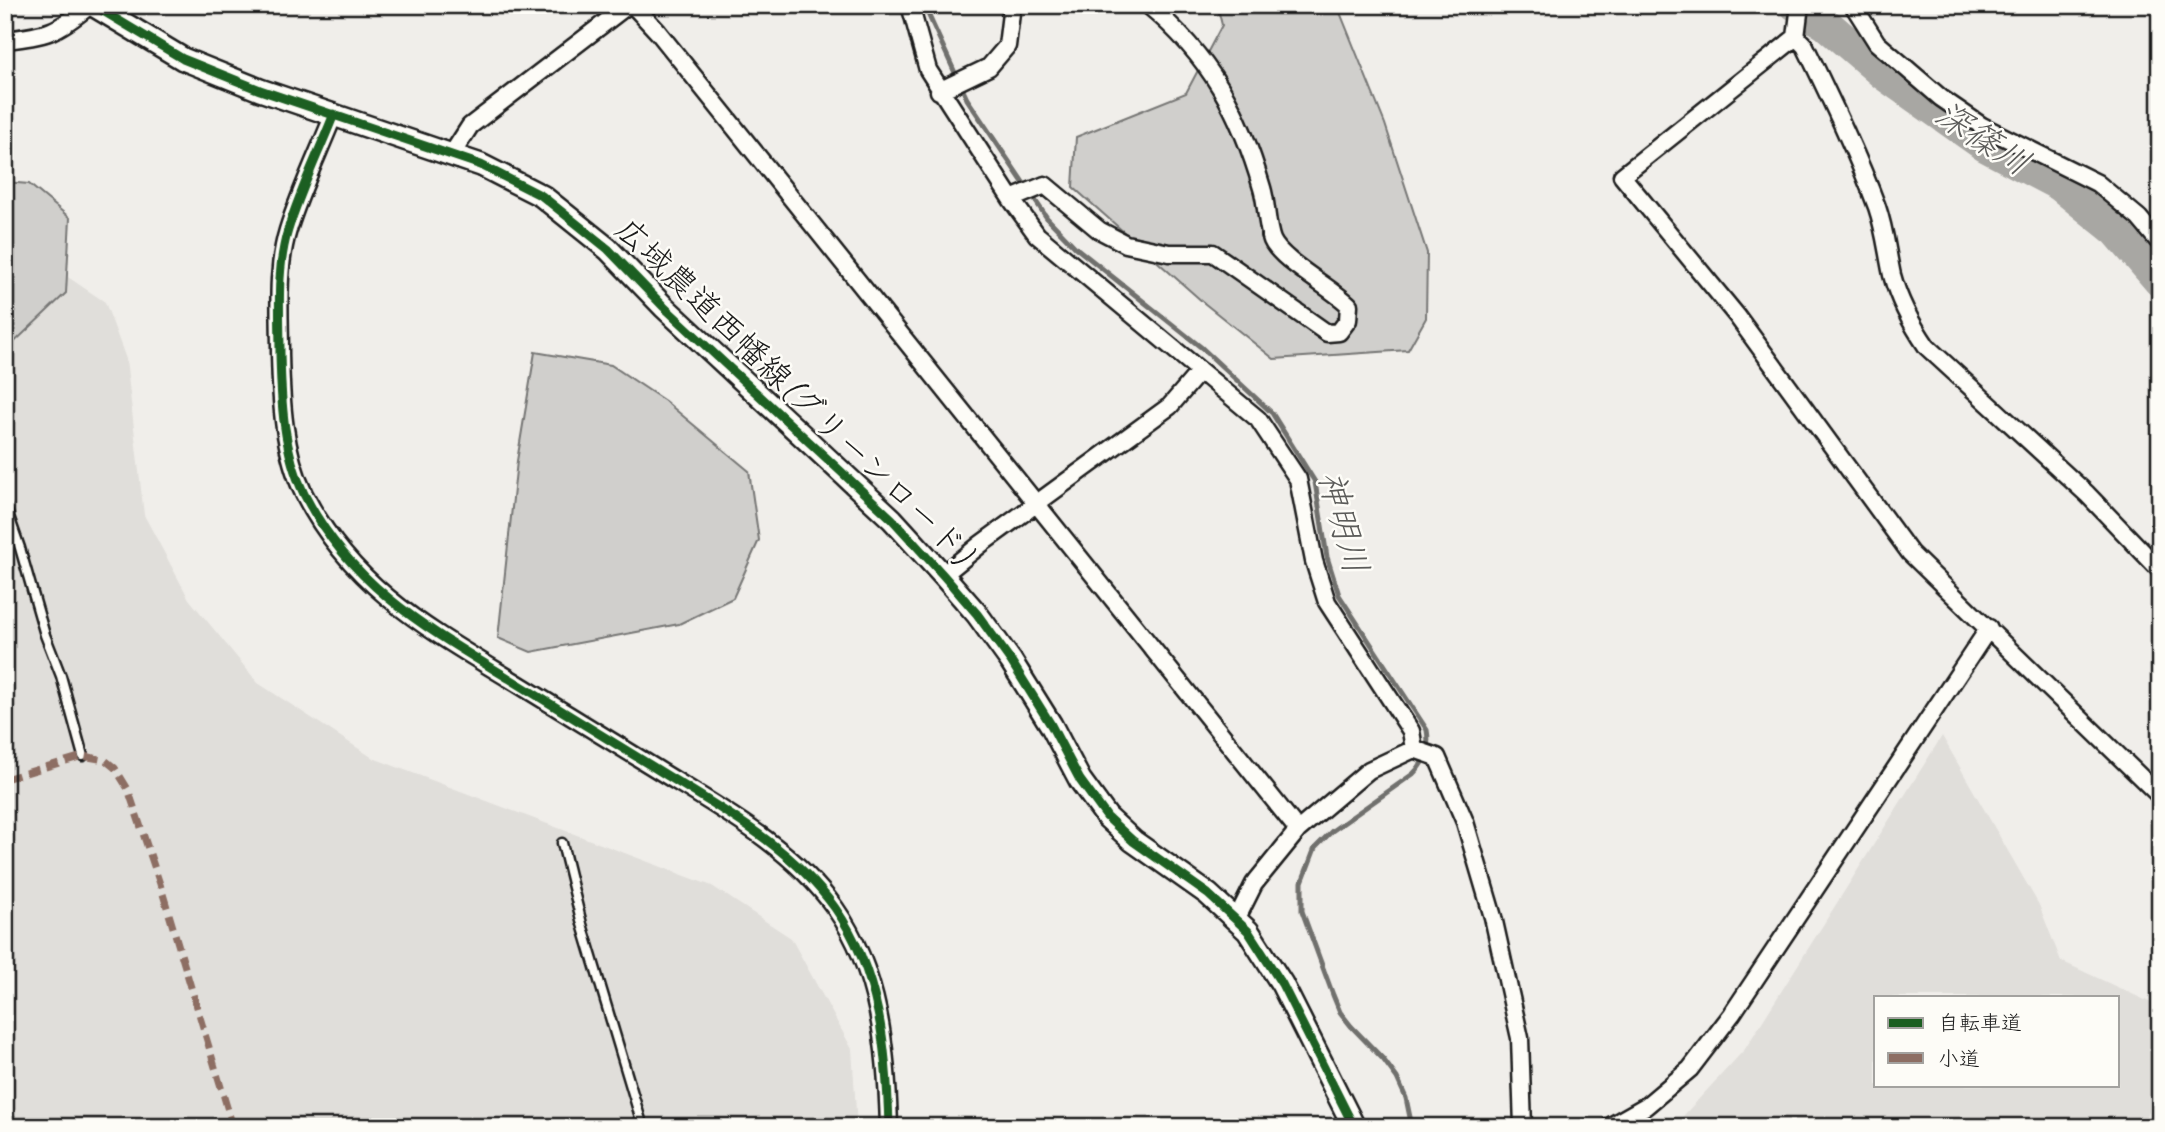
<svg xmlns="http://www.w3.org/2000/svg" width="2165" height="1132" viewBox="0 0 2165 1132" font-family="Caveat,'Klee One',sans-serif">
  <style>
    .built { fill: #e0deda; fill-rule: evenodd }
    .green { fill: #d0cfcc; stroke: #767674; stroke-width: 2 }
    .lines { fill: none; stroke-linecap: round; stroke-linejoin: round }
    .stream { stroke: #706f6d; stroke-width: 5 }
    .river { stroke: #a8a7a3; stroke-width: 33 }
    .lane-casing { stroke: #1c1c1c; stroke-width: 13 }
    .street-casing { stroke: #1c1c1c; stroke-width: 21 }
    .secondary-casing { stroke: #1c1c1c; stroke-width: 26 }
    .lane { stroke: #fdfcf7; stroke-width: 8 }
    .street { stroke: #fdfcf7; stroke-width: 16 }
    .secondary { stroke: #fdfcf7; stroke-width: 21 }
    .quiet { stroke: #8d6e63; stroke-width: 7; stroke-dasharray: 14 7; stroke-linecap: butt }
    .cycleway-casing { stroke: #fdfcf7; stroke-width: 13 }
    .cycleway { stroke: #1b5e20; stroke-width: 9 }
    .labels { text-anchor: middle; stroke-width: 5; stroke-linejoin: round; paint-order: stroke }
    .street-label { font-size: 33px; fill: #1c1c1c; stroke: #fdfcf7 }
    .water-label { font-size: 35px; font-style: italic; fill: #5b5b59; stroke: #fdfcf7 }
  </style>
  <rect width="100%" height="100%" fill="#f0eeea"/>
  <filter id="ink" filterUnits="userSpaceOnUse"><feTurbulence type="fractalNoise" baseFrequency=".0143" numOctaves="2"/><feDisplacementMap in="SourceGraphic" scale="14" xChannelSelector="R" yChannelSelector="G"/><feConvolveMatrix kernelMatrix="1 2 1 2 8 2 1 2 1" color-interpolation-filters="sRGB"/></filter>
  <g filter="url(#ink)">
    <path class="built" d="M5 249 35 255 105 302 126 359 144 515 189 599 258 683 373 758 712 886 791 938 852 1049 857 1127H5Z
      M1942 736 2039 905 2061 961 2160 1007V1096L2138 1127H1673L1745 1049ZM1876 997H2118V1085H1876Z"/>
    <path class="green" d="M1217 5H1337L1385 124 1427 253 1426 318 1408 350 1274 359 1204 303 1073 187 1076 137 1186 93 1222 25Z
      M5 182 29 184 70 218 66 293 5 351Z
      M535 352 611 365 665 401 749 471 759 540 733 598 679 624 531 652 498 638 517 461Z"/>
    <g class="lines">
      <path class="stream" d="M928 5 929 16 967 99 1047 218 1075 247 1202 348 1272 413 1315 482 1327 557 1339 595 1427 730C1430 747 1425 762 1413 774L1332 831 1315 848 1302 882V911L1333 995 1340 1012 1351 1026 1383 1059 1397 1078 1406 1098 1412 1127"/>
      <path class="river" d="M1796 5 1827 25 1884 74 1986 146 2060 185 2117 231 2160 281"/>
      <defs>
        <path id="lane" d="M5 505 20 548 45 635 61 676 83 756
          M562 843 582 924 643 1127"/>
        <path id="street" d="M633 5 658 32 1298 830
          M910 5 928 70 1011 199 1037 235 1258 419 1298 479 1314 561 1327 602 1411 731 1414 749
          M1800 5 1796 37 1622 176 1737 316 1910 553 2160 796
          M1853 5 1877 43 1941 98 1982 126 2097 183 2139 218 2160 243
          M1796 37 1805 46C1830 98 1857 153 1877 207 1885 230 1887 252 1892 275 1899 301 1912 325 1927 347L2087 494 2160 570
          M5 40C48 35 56 33 90 5
          M939 91 989 67 1007 46 1012 5
          M334 114C319 152 300 191 288 230 276 269 280 313 280 353 281 400 283 451 304 494 351 586 426 628 510 679 559 709 607 739 655 768 719 808 790 845 835 908 880 972 887 1051 889 1127
          M452 154 470 126 628 5
          M1011 199 1045 185 1099 230 1126 244 1169 253H1213L1327 333 1339 332 1348 320 1349 305C1331 287 1281 261 1272 240 1266 224 1267 204 1262 188 1240 112 1210 56 1148 5
          M943 575 981 544 1170 406 1200 371
          M1237 918 1254 884 1298 830 1369 770 1414 749 1437 757 1465 822 1493 917 1520 1038 1523 1127
          M1609 1127 1646 1106 1690 1069 1732 1014 1989 628"/>
        <path id="secondary" d="M93 5 183 59 260 90 481 165 542 196 608 249 664 307 892 519 943 575 977 614 1011 661 1051 725 1080 780 1107 817 1133 841 1208 894 1248 931 1282 984 1354 1127"/>
      </defs>
      <use href="#lane" class="lane-casing"/>
      <use href="#street" class="street-casing"/>
      <use href="#secondary" class="secondary-casing"/>
      <use href="#lane" class="lane"/>
      <use href="#street" class="street"/>
      <use href="#secondary" class="secondary"/>
      <path class="quiet" d="M5 779 83 756 105 760 115 768 128 789 160 884 233 1127"/>
      <defs>
        <path id="cycleway" d="M93 5 183 59 260 90 481 165 542 196 608 249 664 307 892 519 943 575 977 614 1011 661 1051 725 1080 780 1107 817 1133 841 1208 894 1248 931 1282 984 1354 1127
          M334 114C319 152 300 191 288 230 276 269 280 313 280 353 281 400 283 451 304 494 351 586 426 628 510 679 559 709 607 739 655 768 719 808 790 845 835 908 880 972 887 1051 889 1127"/>
      </defs>
      <use href="#cycleway" class="cycleway-casing"/>
      <use href="#cycleway" class="cycleway"/>
    </g>
  </g>
  <g class="labels">
    <g class="street-label">
      <text transform="translate(795 390) rotate(44)" y="12">広域農道西幡線(グリーンロード)</text>
    </g>
    <g class="water-label">
      <text transform="translate(1983 138) rotate(33)" y="12">深篠川</text>
      <text transform="translate(1344 522) rotate(75)" y="12">神明川</text>
    </g>
  </g>
  <rect width="2165" height="1132" fill="none" stroke="#fdfcf7" stroke-width="28"/>
  <rect x="14" y="14" width="2137" height="1104" fill="none" stroke="#1c1c1c" stroke-width="2.5" filter="url(#ink)"/>
  <rect x="1874" y="996" width="245" height="91" fill="#fdfcf7" stroke="#a3a29f" stroke-width="2"/>
  <rect x="1888" y="1018" width="35" height="10" fill="#1b5e20" stroke="#a3a29f" stroke-width="2"/>
  <text x="1938" y="1030" font-size="21" fill="#1c1c1c">自転車道</text>
  <rect x="1888" y="1053" width="35" height="10" fill="#8d6e63" stroke="#a3a29f" stroke-width="2"/>
  <text x="1938" y="1066" font-size="21" fill="#1c1c1c">小道</text>
</svg>
